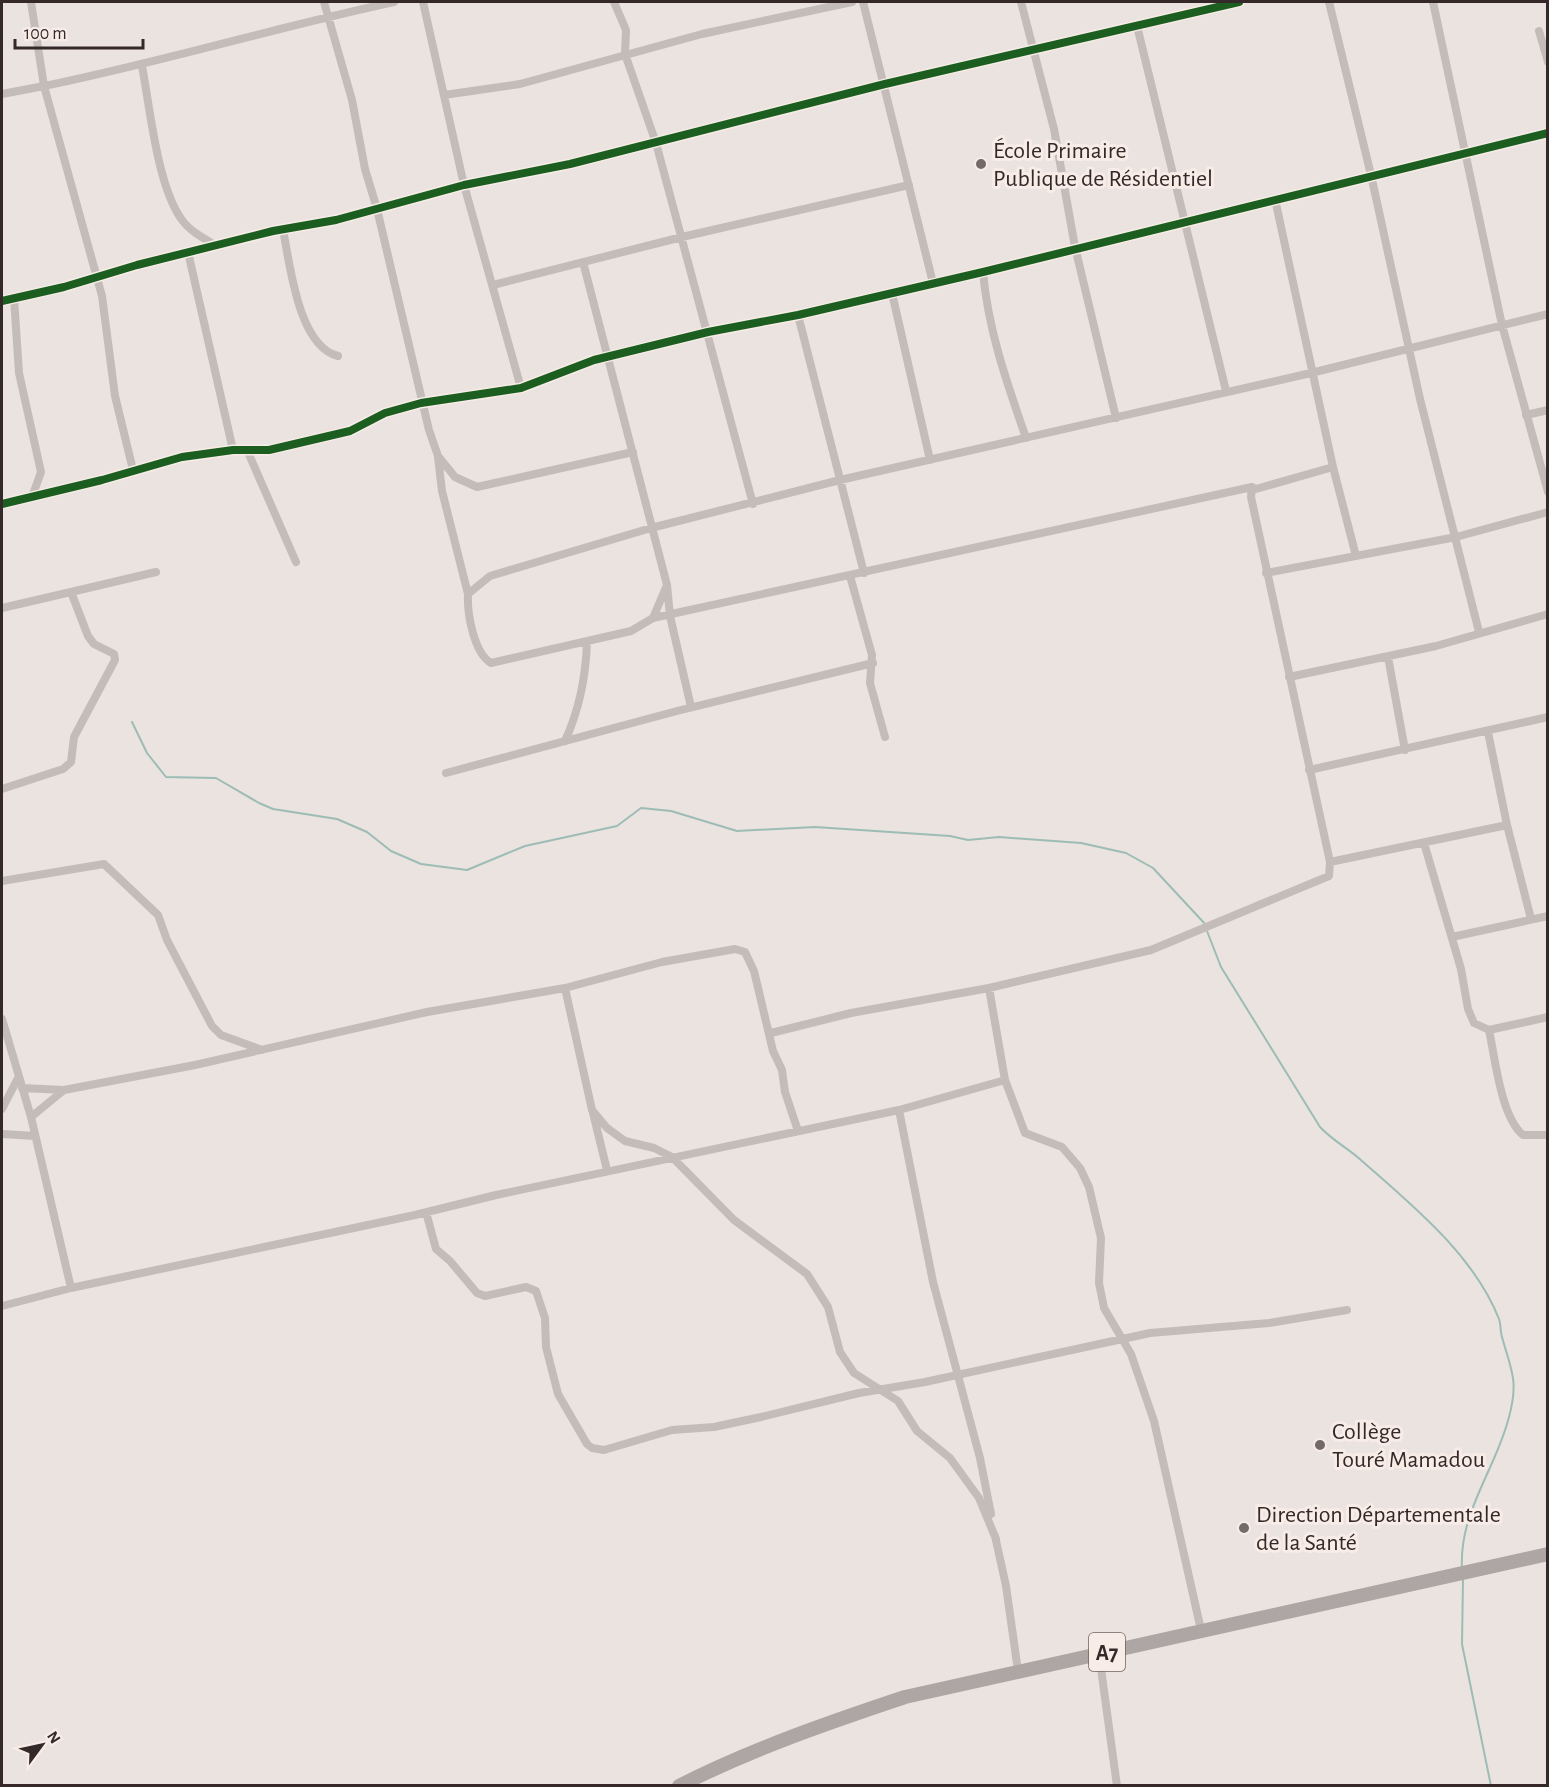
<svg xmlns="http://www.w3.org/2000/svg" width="1549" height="1787" viewBox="0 0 1549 1787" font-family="'Alegreya Sans',sans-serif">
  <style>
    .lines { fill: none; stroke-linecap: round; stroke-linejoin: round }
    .stream { stroke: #9dbcb5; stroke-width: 2 }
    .minor { stroke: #c4bcb9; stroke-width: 8 }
    .trunk { stroke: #aea6a4; stroke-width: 14 }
    .cycleway-casing { stroke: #f8ece7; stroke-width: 11 }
    .cycleway { stroke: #1b5e20; stroke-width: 8 }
    .poi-dot { fill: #746a68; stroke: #f8ece7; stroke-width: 2 }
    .labels { text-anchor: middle; stroke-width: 6; stroke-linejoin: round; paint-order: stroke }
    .shield { fill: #f8ece7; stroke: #6f6461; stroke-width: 1.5 }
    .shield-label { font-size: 22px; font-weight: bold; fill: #342928 }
    .poi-label { font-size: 24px; fill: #342928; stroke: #f8ece7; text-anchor: start }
  </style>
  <rect width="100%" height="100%" fill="#ebe3e0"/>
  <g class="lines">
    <path class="stream" d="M132 722 147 753 166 777 216 778 259 803 273 809 337 819 367 832 391 851 421 864 467 870 525 846 617 826 641 808 671 811 737 831 815 827 950 836 968 840 999 837 1081 843 1126 853 1153 868 1206 925
      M1207 931 1221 967 1320 1127C1333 1141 1348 1148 1362 1161 1412 1205 1474 1255 1499 1319 1501 1324 1500 1331 1502 1337 1511 1370 1519 1380 1509 1417 1496 1469 1459 1512 1462 1568
      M1463 1579 1462 1644 1491 1786"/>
    <path class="minor" d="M324 2 352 100 365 169 377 209 429 430 438 456 455 477 477 487 633 452
      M423 2 464 185 521 388
      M614 2 626 30 625 54 656 143 753 504
      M863 2 933 283
      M1021 2 1054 129 1075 247 1116 418
      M1329 2 1371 175 1420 399 1479 632
      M1433 2 1502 325 1548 492
      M1137 26 1226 391
      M1539 31 1548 62
      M142 66C150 107 157 186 182 220 190 231 203 238 215 245
      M2 94 44 86 31 2
      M444 95 520 84 702 34 852 2
      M1275 199 1333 467 1356 556
      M283 230C290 264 298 346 338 356
      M188 252 233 450
      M583 262 667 585 670 616 691 707
      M983 272C988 330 1007 383 1026 438
      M493 285 682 237 909 185
      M892 293 930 460
      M14 298 19 373 41 472 32 497
      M2 301 64 287 137 265 273 231 336 220 464 185 570 164 885 84 1239 2
      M798 315 864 573
      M1526 415 1548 410
      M247 450 296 562
      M438 457 442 491 468 594
      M133 470 115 396 102 296 44 86C162 62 277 27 394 2
      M2 504 102 480 182 457 233 450H269L350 431 385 413 421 403 521 388 594 360 708 332 798 315 983 272 1548 133
      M1266 573 1456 537 1548 512
      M850 576 872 655 870 683 885 737
      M667 585 653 618 631 631 491 663C474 653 467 614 468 594L490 576 651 528 840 480 1311 373 1548 314
      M71 592 156 572
      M2 608 71 592 88 636 94 644 114 654 115 660 74 737 71 762 63 769 2 789
      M653 618 1252 487
      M1388 657 1405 750
      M1289 677 1436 646 1548 614
      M1488 732 1507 825 1531 919
      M565 741C580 708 586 677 587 641
      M1309 770 1548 717
      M446 773 677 711 873 663
      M1424 843 1461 969 1468 1009 1474 1023 1489 1030 1548 1017
      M1330 862 1507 825
      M2 881 104 864 158 915 167 940 212 1026 221 1035 262 1050
      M1452 937 1548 916
      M565 988 592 1110 607 1128 625 1141 654 1148 672 1157 734 1220 807 1274 828 1307 840 1352 854 1373 898 1401 917 1431 950 1458 979 1498 996 1539
      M2 1019 31 1117 71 1288
      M1489 1030C1495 1058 1501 1117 1523 1135H1548
      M771 1033 851 1013 989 988 1151 950 1329 876 1330 862 1251 497 1252 487 1256 489 1333 467
      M1005 1080 1025 1133 1062 1147 1080 1168 1089 1187 1101 1238 1099 1283 1104 1308 1131 1354 1154 1421 1201 1630
      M22 1088 64 1090
      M2 1109 18 1078
      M899 1110 933 1282 980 1458 991 1514
      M593 1113 607 1170
      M31 1117 64 1090 195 1065 427 1012 565 988 662 962 735 949 745 952 754 971 773 1051 782 1070 785 1092 798 1131
      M2 1134 35 1136
      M426 1212 436 1249 450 1261 477 1293 485 1296 526 1287 536 1291 545 1318 546 1347 558 1394 587 1444 592 1448 604 1450 672 1430 714 1427 761 1417 859 1393 925 1382 1150 1333 1269 1323 1347 1310
      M2 1306 71 1288 415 1215 496 1195 899 1110 1005 1080 989 988
      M995 1536 1006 1586 1018 1671
      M1099 1654 1117 1786"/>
    <path class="trunk" d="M679 1786C752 1749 827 1723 905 1697L1548 1554"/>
    <defs>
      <path id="cycleway" d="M2 301 64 287 137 265 273 231 336 220 464 185 570 164 885 84 1239 2
        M2 504 102 480 182 457 233 450H269L350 431 385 413 421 403 521 388 594 360 708 332 798 315 983 272 1548 133"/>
    </defs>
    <use href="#cycleway" class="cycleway-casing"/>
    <use href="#cycleway" class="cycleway"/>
  </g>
  <g class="poi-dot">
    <circle cx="981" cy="164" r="6"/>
    <circle cx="1320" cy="1445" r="6"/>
    <circle cx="1244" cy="1528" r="6"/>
  </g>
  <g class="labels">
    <rect class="shield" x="1089" y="1633" width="36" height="38" rx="4.5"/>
    <g class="shield-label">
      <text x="1107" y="1660">A7</text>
    </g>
    <g class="poi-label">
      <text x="993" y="158">École Primaire<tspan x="993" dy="28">Publique de Résidentiel</tspan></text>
      <text x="1332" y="1439">Collège<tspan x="1332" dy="28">Touré Mamadou</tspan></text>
      <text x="1256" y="1522">Direction Départementale<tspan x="1256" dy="28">de la Santé</tspan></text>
    </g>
  </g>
  <rect width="1549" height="1787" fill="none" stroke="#342928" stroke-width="6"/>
  <g transform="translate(42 1745) rotate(57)" stroke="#f8ece7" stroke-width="4.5" paint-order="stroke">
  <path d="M0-4.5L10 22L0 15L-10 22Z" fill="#342928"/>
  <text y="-9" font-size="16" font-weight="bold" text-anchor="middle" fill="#342928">N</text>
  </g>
  <path d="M15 39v9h128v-9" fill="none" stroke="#342928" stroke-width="3"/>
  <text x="24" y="39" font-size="18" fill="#342928" stroke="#f8ece7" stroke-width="4.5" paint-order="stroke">100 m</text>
</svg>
